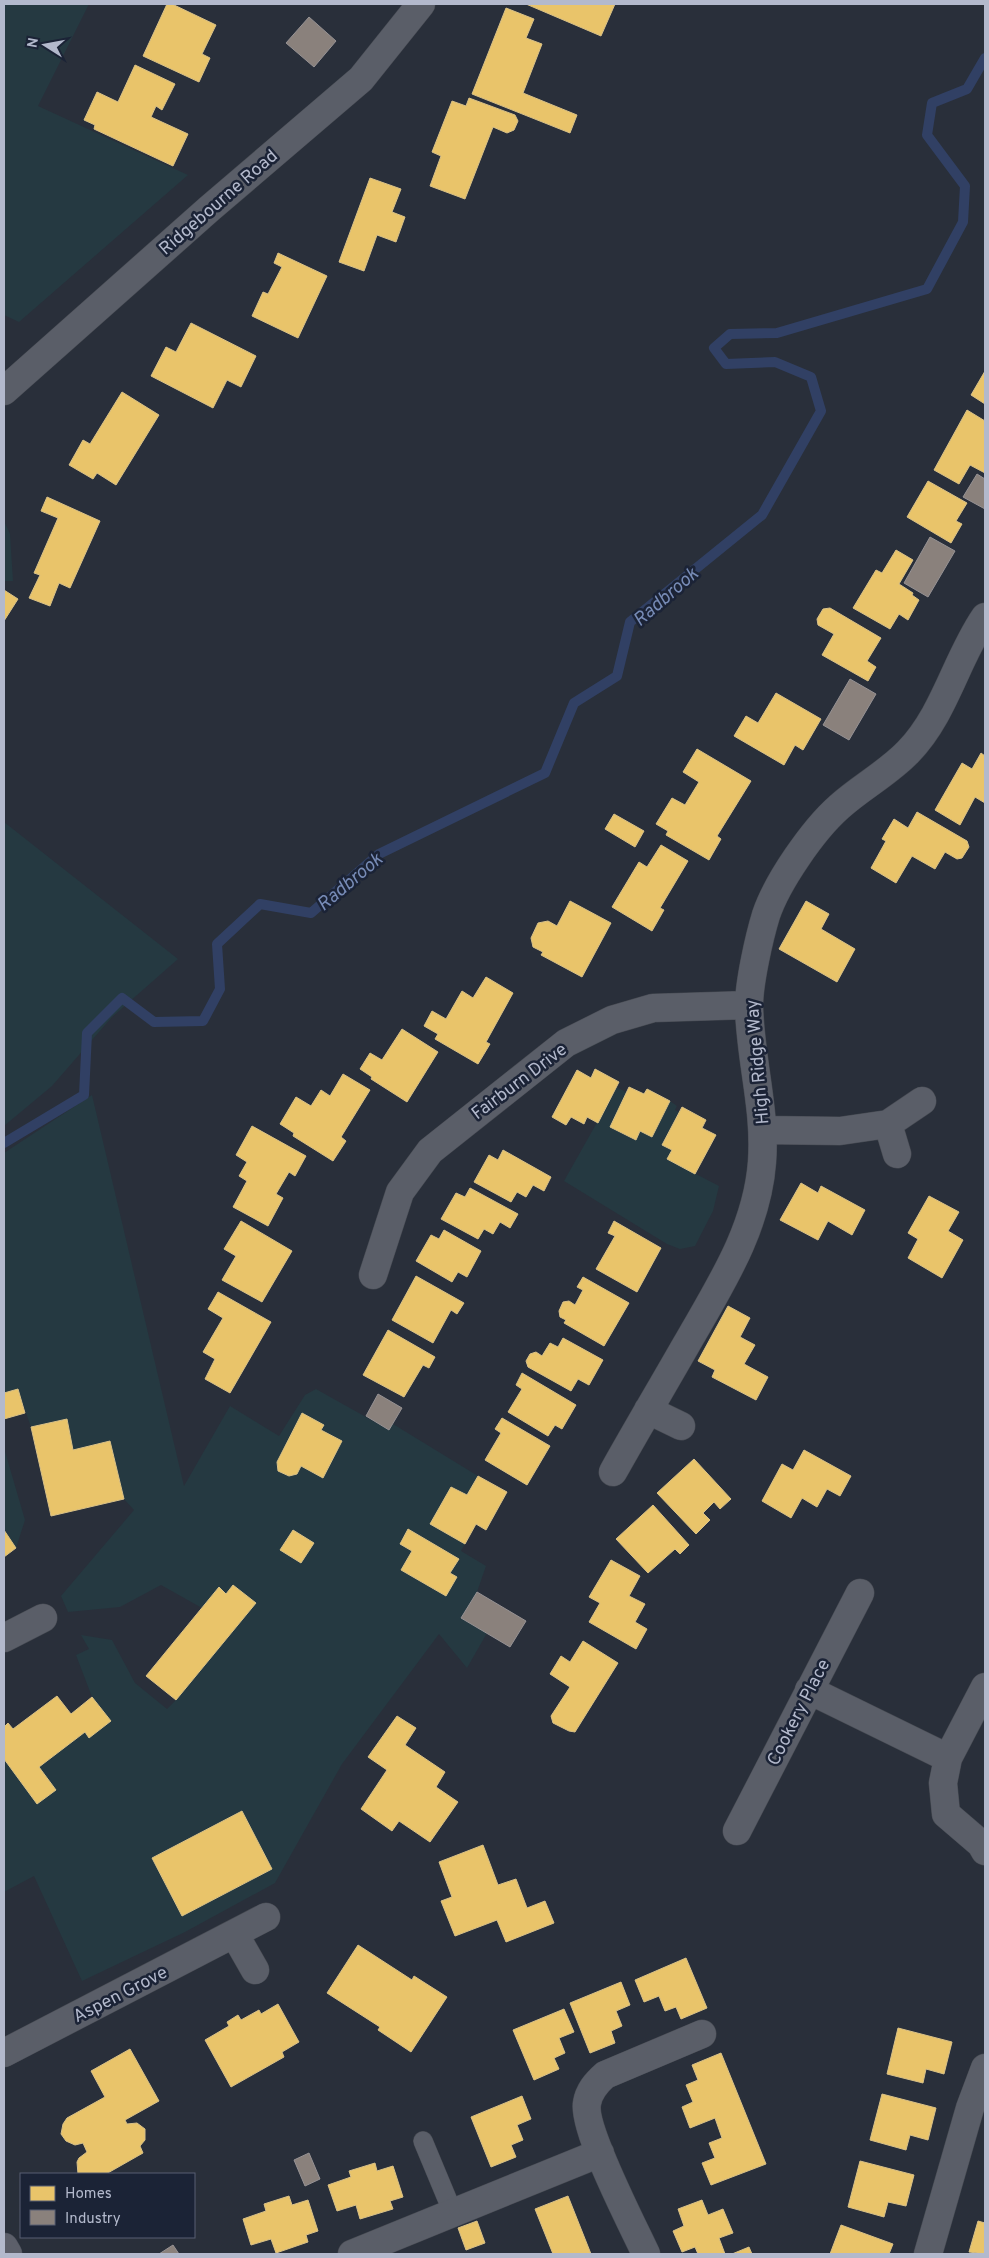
<svg xmlns="http://www.w3.org/2000/svg" width="989" height="2258" viewBox="0 0 989 2258" font-family="Overpass,sans-serif">
  <style>
    .green { fill: #253941; fill-rule: evenodd }
    .homes { fill: #e9c46a; stroke: #d9c187 }
    .industry { fill: #8a817c; stroke: #969294 }
    .lines { fill: none; stroke-linecap: round; stroke-linejoin: round }
    .stream { stroke: #314064; stroke-width: 10 }
    .lane-casing { stroke: #464a52; stroke-width: 20 }
    .street-casing { stroke: #464a52; stroke-width: 29 }
    .primary-casing { stroke: #474c56; stroke-width: 29 }
    .lane { stroke: #5a5e68; stroke-width: 19 }
    .street { stroke: #5a5e68; stroke-width: 28 }
    .primary { stroke: #5c5f6a; stroke-width: 28 }
    .labels { text-anchor: middle; stroke-width: 5; stroke-linejoin: round; paint-order: stroke }
    .street-label { font-size: 18px; fill: #b3b9cc; stroke: #1b2336 }
    .water-label { font-size: 19px; font-style: italic; fill: #778bb6; stroke: #1b2336 }
  </style>
  <rect width="100%" height="100%" fill="#292f3a"/>
  <path class="green" d="M4 4H89L38 106 188 175 19 322 4 315Z
    M4 521 10 534 13 581H4Z
    M4 822 178 959 112 1017 52 1086 4 1126Z
    M617 1087 627 1093 610 1127 635 1140 640 1131 652 1137 670 1101 677 1106 675 1110 679 1112 662 1144 672 1150 667 1159 719 1186 713 1211 695 1246 680 1249 667 1244 564 1181Z
    M92 1095 184 1486 230 1406 279 1436 305 1395 316 1389 389 1430 393 1424 478 1476 467 1495 451 1487 430 1524 465 1544 461 1551 486 1566 477 1592 461 1618 487 1633 467 1668 439 1634 342 1764 275 1883 185 1932 82 1981 34 1876 4 1892V1759L37 1803 39 1767 85 1732 89 1738 111 1721 92 1697 76 1655 89 1649 81 1635 112 1640 135 1683 167 1709 176 1700 255 1603 233 1585 226 1594 219 1588 202 1608 161 1585 120 1607 68 1612 61 1596 134 1510 124 1499 110 1441 73 1450 67 1419 31 1427 18 1390 4 1393V1153ZM302 1414 324 1425 321 1430 342 1441 323 1477 301 1466 297 1474 289 1476 278 1471 277 1462ZM408 1529 459 1559 450 1573 457 1577 446 1596 401 1570 412 1550 400 1543Z
    M4 1448 25 1520 16 1548 4 1530Z"/>
  <path class="homes" d="M167 4H172L216 25 202 54 210 58 199 82 143 56Z
    M526 4H615L601 36Z
    M506 8 534 19 526 38 542 44 523 93 577 115 570 133 472 94Z
    M135 65 175 84 162 110 156 106 151 117 188 134 173 166 94 129 95 125 84 120 97 92 118 102Z
    M469 98 515 115 518 121 514 130 507 133 493 127 465 199 430 186 441 156 432 152 452 101 466 106Z
    M370 178 401 189 392 212 405 217 396 242 377 235 364 271 339 262Z
    M278 253 327 276 298 338 252 316 263 292 268 294 282 267 274 263Z
    M191 323 256 356 241 387 227 380 213 408 151 376 166 347 176 352Z
    M985 371V404L971 395Z
    M122 392 159 415 116 485 97 473 93 479 69 465 83 440 90 444Z
    M967 410 985 421V473L970 465 959 484 934 470Z
    M928 481 967 503 956 521 962 524 951 543 907 517Z
    M47 497 100 521 70 588 59 583 50 606 29 598 40 575 34 573 58 518 41 511Z
    M896 550 913 560 899 584 913 593 912 595 919 600 908 620 899 614 890 629 853 608 876 570 882 573Z
    M4 590 18 599 4 621Z
    M830 608 881 638 867 661 876 667 868 681 822 655 834 634 818 625 817 619 823 609Z
    M776 693 821 719 803 750 795 745 784 765 734 736 746 716 758 723Z
    M697 749 751 781 717 836 721 839 709 860 666 835 668 831 656 824 672 798 685 805 699 782 683 772Z
    M981 753 985 756V803L975 797 960 825 935 810 962 763 972 769Z
    M917 812 967 841 969 847 962 858 957 859 945 852 935 869 912 856 896 883 871 868 886 841 882 839 894 819 908 828Z
    M614 814 644 831 635 847 605 829Z
    M661 845 688 861 660 908 664 910 652 931 612 907 639 862 647 867Z
    M570 901 611 923 582 977 541 955 543 952 533 947 531 938 538 923 548 921 557 926Z
    M806 901 829 914 821 929 855 949 837 982 779 949Z
    M486 977 513 993 486 1042 490 1044 478 1064 435 1039 438 1034 424 1026 432 1011 446 1019 462 991 473 998Z
    M402 1029 438 1052 407 1102 371 1079 372 1077 360 1069 370 1053 382 1060Z
    M595 1069 619 1082 598 1123 587 1117 584 1124 571 1117 566 1125 552 1117 577 1070 591 1078Z
    M343 1074 370 1090 341 1137 346 1141 333 1161 293 1136 294 1133 280 1124 296 1097 311 1106 321 1090 330 1096Z
    M629 1087 644 1094 647 1089 670 1101 652 1137 640 1131 636 1140 610 1127Z
    M682 1107 706 1120 702 1128 716 1135 695 1174 667 1159 672 1150 662 1145Z
    M252 1126 306 1156 295 1176 289 1172 276 1194 283 1198 268 1226 233 1207 247 1181 239 1176 247 1162 236 1155Z
    M503 1150 551 1177 544 1191 533 1185 526 1197 517 1192 511 1202 474 1182 489 1155 498 1160Z
    M801 1183 818 1193 821 1186 865 1210 852 1235 828 1221 818 1240 780 1220Z
    M470 1188 518 1214 510 1228 500 1222 493 1234 484 1229 478 1239 441 1219 456 1193 465 1197Z
    M929 1196 959 1212 948 1231 963 1240 942 1278 908 1258 918 1239 908 1233Z
    M241 1221 292 1251 262 1302 222 1280 236 1256 224 1249Z
    M614 1221 661 1248 637 1292 596 1269 615 1236 608 1233Z
    M444 1230 481 1251 467 1277 458 1272 452 1282 416 1261 431 1235 439 1239Z
    M416 1276 464 1303 457 1314 451 1310 433 1343 392 1320Z
    M583 1277 629 1303 604 1346 564 1323 566 1320 560 1317 559 1311 563 1302 569 1301 575 1305 583 1290 577 1287Z
    M218 1292 271 1322 230 1393 205 1379 215 1359 203 1352 223 1318 208 1309Z
    M728 1306 750 1318 740 1337 755 1345 744 1364 768 1377 756 1400 712 1377 715 1370 698 1361Z
    M388 1330 435 1357 429 1368 423 1365 404 1397 363 1375Z
    M563 1338 603 1360 589 1385 578 1379 571 1391 528 1367 526 1361 530 1354 536 1352 542 1356 550 1343 558 1347Z
    M522 1373 576 1405 562 1429 555 1425 548 1436 508 1412 522 1389 516 1385Z
    M18 1389 25 1413 4 1419V1393Z
    M302 1413 324 1425 321 1430 342 1441 323 1478 301 1466 297 1474 289 1476 278 1471 277 1462Z
    M502 1418 550 1446 527 1485 485 1460 501 1433 495 1429Z
    M67 1419 73 1450 110 1441 124 1499 51 1516 31 1427Z
    M804 1450 851 1476 840 1496 827 1489 817 1507 802 1498 791 1518 762 1501 782 1464 793 1470Z
    M694 1459 731 1499 720 1509 714 1502 703 1513 710 1520 696 1534 657 1493Z
    M478 1476 507 1492 486 1530 476 1524 465 1544 430 1524 451 1487 467 1495Z
    M653 1505 689 1545 680 1554 675 1549 648 1573 616 1539Z
    M408 1529 459 1559 450 1573 457 1577 446 1596 401 1570 412 1551 400 1544Z
    M4 1530 16 1548 4 1557Z
    M293 1530 314 1543 301 1563 280 1550Z
    M611 1560 640 1576 629 1596 645 1604 635 1622 647 1629 636 1649 589 1622 600 1603 589 1597Z
    M233 1585 256 1603 176 1700 146 1676 219 1587 226 1594Z
    M583 1641 618 1663 575 1732 569 1731 553 1723 551 1716 570 1687 550 1674 561 1656 570 1662Z
    M57 1696 71 1714 92 1697 111 1721 89 1738 85 1732 39 1767 56 1790 37 1804 4 1759V1727L8 1723 13 1729Z
    M397 1716 416 1728 405 1745 445 1772 436 1787 458 1802 430 1842 399 1821 392 1831 361 1809 387 1770 368 1757Z
    M242 1811 272 1869 182 1916 152 1858Z
    M483 1845 498 1885 516 1879 527 1908 545 1901 554 1923 506 1942 497 1920 455 1936 441 1901 452 1897 439 1862Z
    M358 1945 412 1980 414 1976 447 1997 411 2052 378 2030 380 2027 327 1993Z
    M686 1958 707 2008 681 2019 676 2007 665 2011 659 1996 644 2002 635 1980Z
    M621 1982 630 2005 616 2011 622 2026 611 2031 615 2043 590 2053 570 2003Z
    M278 2004 299 2042 282 2052 284 2057 231 2087 205 2040 229 2026 227 2022 238 2015 241 2020 259 2010 261 2014Z
    M564 2009 574 2032 559 2038 565 2053 554 2058 559 2069 534 2080 513 2030Z
    M898 2028 952 2042 944 2074 926 2069 923 2083 887 2074Z
    M130 2049 159 2101 125 2120 127 2124 137 2123 145 2129V2140L140 2146 143 2153 106 2174H78L77 2162 79 2158 87 2152 83 2143 75 2145 66 2141 61 2134 63 2124 67 2118 105 2097 91 2071Z
    M721 2053 766 2164 711 2185 702 2163 715 2158 709 2143 722 2138 715 2118 690 2128 682 2107 693 2102 686 2085 698 2080 692 2065Z
    M882 2094 936 2108 928 2140 910 2135 906 2150 870 2140Z
    M522 2096 531 2119 517 2125 523 2140 511 2145 516 2157 491 2167 471 2117Z
    M860 2161 914 2175 906 2206 888 2202 884 2217 848 2207Z
    M375 2163 377 2171 393 2166 403 2197 390 2201 393 2209 360 2219 356 2205 337 2211 328 2185 351 2177 349 2171Z
    M289 2196 292 2205 308 2200 318 2231 306 2235 308 2242 276 2253 271 2239 251 2245 243 2219 266 2211 264 2204Z
    M568 2196 591 2254H553L535 2209Z
    M702 2200 708 2215 723 2209 733 2233 719 2238 725 2254H698L695 2247 682 2252 673 2231 684 2226 678 2209Z
    M477 2221 485 2243 466 2250 458 2228Z
    M978 2221 985 2223V2254L969 2252Z
    M841 2225 893 2244 889 2254H830Z
    M749 2247 752 2254H732Z"/>
  <path class="industry" d="M309 17 336 41 314 67 286 43Z
    M977 474 985 479V509L963 497Z
    M930 537 955 551 928 597 904 583Z
    M850 679 876 694 849 740 823 725Z
    M378 1394 402 1408 389 1430 366 1416Z
    M477 1592 526 1621 510 1647 461 1618Z
    M309 2153 320 2179 305 2186 294 2160Z
    M173 2245 179 2254H159Z"/>
  <g class="lines">
    <path class="stream" d="M4 1143 84 1095 87 1033 122 998 154 1022 203 1021 220 989 217 944 260 904 311 913 379 854 545 773 574 703 617 676 630 622 762 515 821 411 811 377 775 362 726 364 714 348 730 334 777 333 927 289 963 222 965 186 927 135 932 103 967 89 985 58"/>
    <defs>
      <path id="lane" d="M423 2141 453 2213"/>
      <path id="street" d="M4 391 209 209 361 79 421 4
        M888 1124 897 1154
        M763 1130 840 1131 888 1124 922 1101
        M373 1275 400 1192 430 1151 566 1043 612 1020 653 1008 749 1005
        M648 1410 681 1426
        M613 1472C637 1429 662 1387 686 1345 719 1287 757 1230 762 1162 766 1109 750 1059 749 1006 749 983 759 938 766 915 777 882 813 830 839 807 861 787 888 773 908 752 945 714 956 659 985 617
        M4 1638 43 1618
        M985 1687 948 1758 943 1783 946 1814 981 1844 985 1851
        M809 1690 948 1758
        M737 1831 860 1593
        M235 1935 255 1970
        M4 2053 266 1917
        M352 2254 600 2153
        M646 2254C633 2226 582 2128 587 2103 589 2091 596 2083 605 2075L702 2034
        M928 2254 970 2108 985 2068"/>
      <path id="primary" d="M4 2247 8 2254"/>
    </defs>
    <use href="#lane" class="lane-casing"/>
    <use href="#street" class="street-casing"/>
    <use href="#primary" class="primary-casing"/>
    <use href="#lane" class="lane"/>
    <use href="#street" class="street"/>
    <use href="#primary" class="primary"/>
  </g>
  <g class="labels">
    <g class="street-label">
      <text transform="translate(218 202) rotate(-41)" y="6">Ridgebourne Road</text>
      <text transform="translate(757 1062) rotate(-95)" y="6">High Ridge Way</text>
      <text transform="translate(519 1081) rotate(-37)" y="6">Fairburn Drive</text>
      <text transform="translate(798 1712) rotate(-63)" y="6">Cookery Place</text>
      <text transform="translate(120 1994) rotate(-27)" y="6">Aspen Grove</text>
    </g>
    <g class="water-label">
      <text transform="translate(665 596) rotate(-41)" y="7">Radbrook</text>
      <text transform="translate(349 881) rotate(-40)" y="7">Radbrook</text>
    </g>
  </g>
  <rect width="989" height="2258" fill="none" stroke="#b3b9cc" stroke-width="10"/>
  <rect x="20" y="2173" width="175" height="65" fill="#1b2336" stroke="#585f72"/>
  <rect x="30" y="2186" width="25" height="15" fill="#e9c46a" stroke="#585f72"/>
  <text x="65" y="2198" font-size="15" fill="#b3b9cc">Homes</text>
  <rect x="30" y="2210" width="25" height="15" fill="#8a817c" stroke="#585f72"/>
  <text x="65" y="2223" font-size="15" fill="#b3b9cc">Industry</text>
  <g transform="translate(45 45) rotate(281)" stroke="#1b2336" stroke-width="4" paint-order="stroke">
  <path d="M0-4L9 19L0 12L-9 19Z" fill="#b3b9cc"/>
  <text y="-8" font-size="14" font-weight="bold" text-anchor="middle" fill="#b3b9cc">N</text>
  </g>
</svg>
